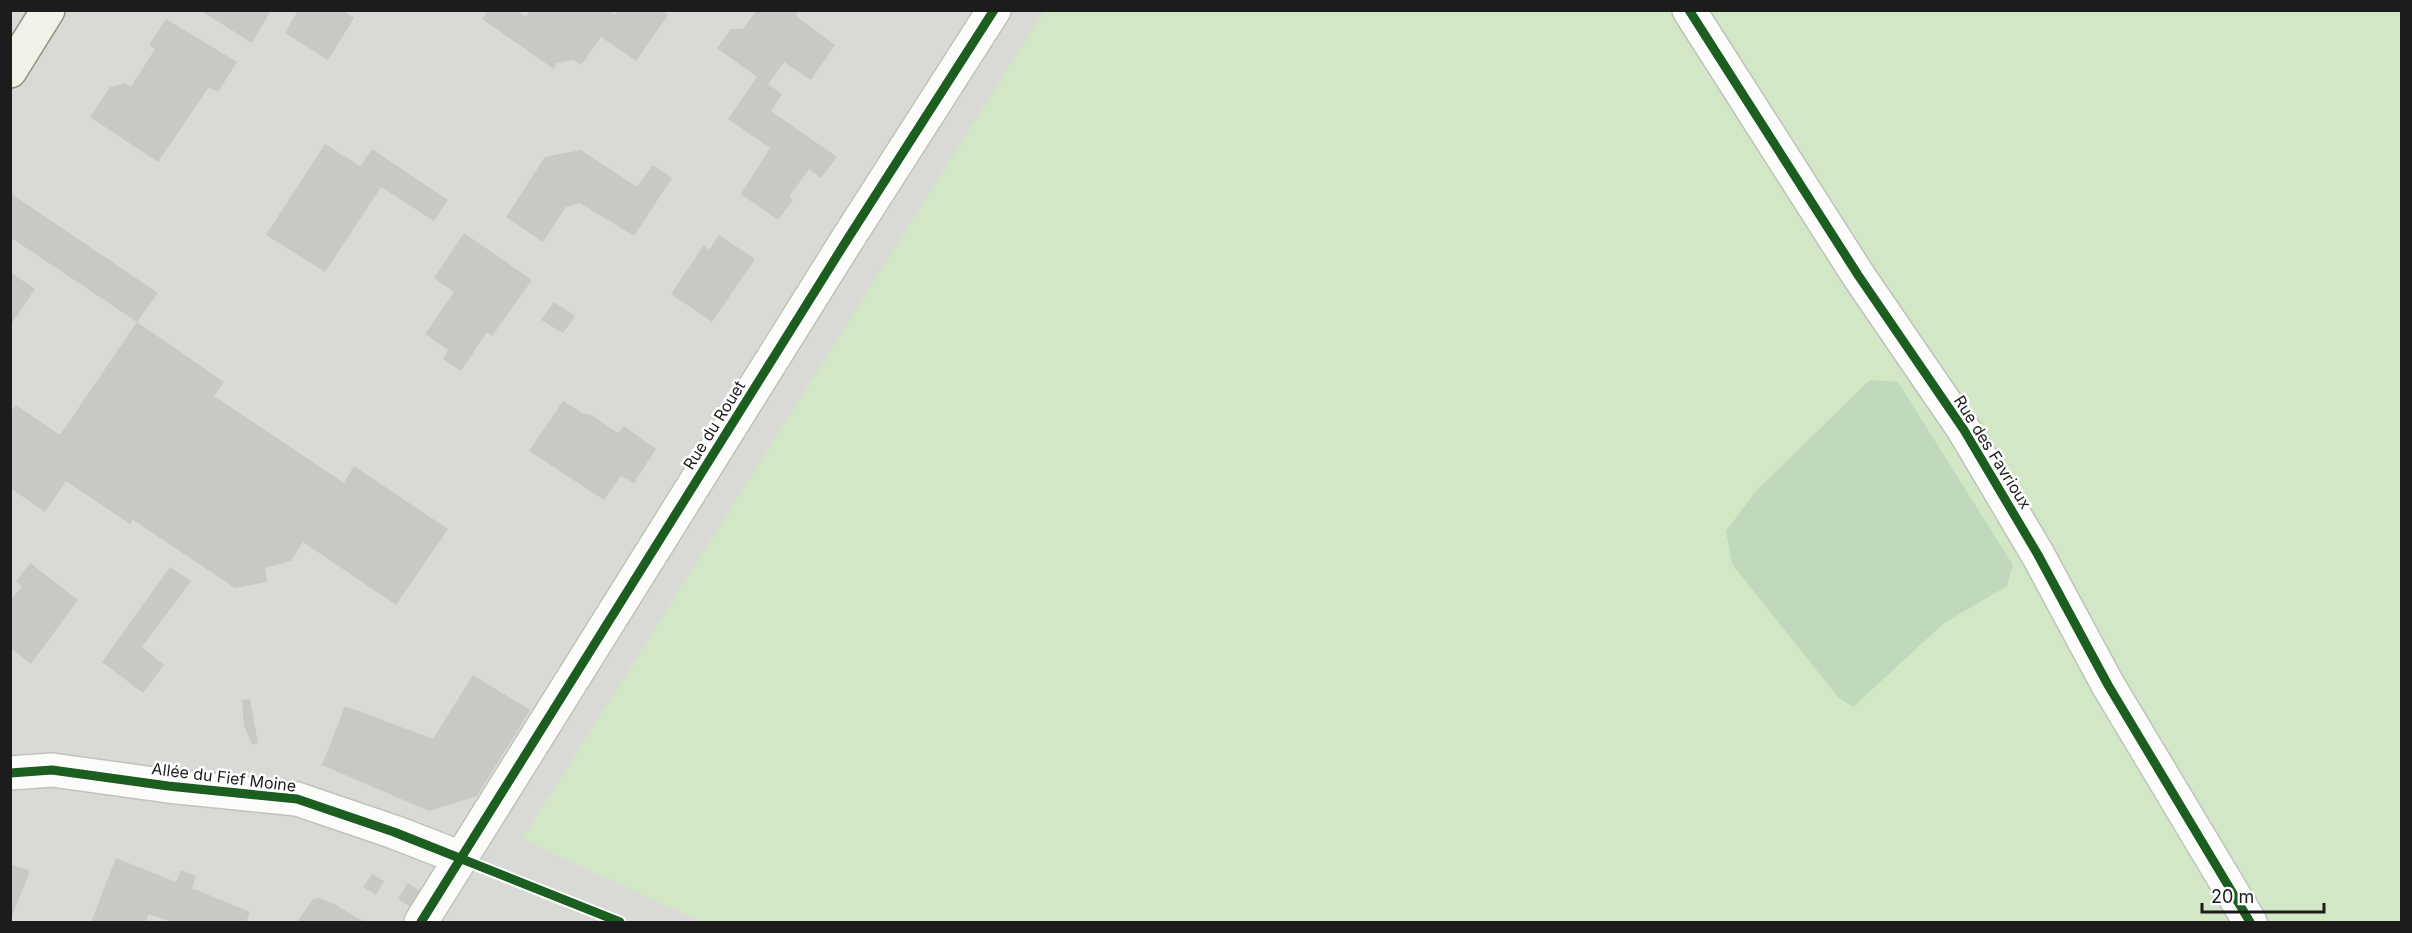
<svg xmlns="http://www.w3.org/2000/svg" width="2412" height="933" viewBox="0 0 2412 933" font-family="Inter,sans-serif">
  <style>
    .residential { fill: #d9d9d6 }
    .grass { fill: #d1e7c5 }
    .forest { fill: #c0d8bc }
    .building { fill: #c9c8c4 }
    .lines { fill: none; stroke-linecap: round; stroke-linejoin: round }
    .street-casing { stroke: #c1c1bf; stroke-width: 36 }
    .secondary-casing { stroke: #8d937e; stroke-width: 36 }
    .street { stroke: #fcfcfb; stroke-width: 33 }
    .secondary { stroke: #f0f2ea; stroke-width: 33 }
    .cycleway-casing { stroke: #fff; stroke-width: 13 }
    .cycleway { stroke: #1b5e20; stroke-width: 9 }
    .labels { text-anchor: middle; stroke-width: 5; stroke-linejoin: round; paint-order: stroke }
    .street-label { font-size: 16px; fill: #1c1c1c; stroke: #fff }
  </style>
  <rect width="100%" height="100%" fill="#eaeae5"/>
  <path class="residential" d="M10 11H1045L523 839 702 922H11Z"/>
  <path class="grass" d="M1044 11H2401V922H702L523 839Z"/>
  <path class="forest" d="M1870 380 1898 382 2013 565 2007 586 1944 623 1853 707 1838 697 1732 564 1726 531 1756 491Z"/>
  <path class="building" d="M200 10H271L252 43Z
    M298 10H342L354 18 328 60 285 33Z
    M488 10H517L526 17 531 10H609L615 15 618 10H663L668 15 636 61 601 37 581 65 573 60 557 63 554 69 482 19Z
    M757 10H798L796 16 835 45 811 80 784 62 768 84 782 94 771 111 837 157 821 178 809 169 789 197 793 200 778 220 741 194 770 148 728 119 757 77 717 48 731 29H743Z
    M166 19 237 62 218 92 209 87 158 162 90 117 110 87 125 83 131 87 155 49 149 45Z
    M325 144 360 166 372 149 448 200 434 221 381 187 325 272 266 235Z
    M581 150 637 187 653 165 672 178 634 236 580 203 566 207 543 242 506 217 545 157Z
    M10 193 158 293 137 322 224 382 214 396 344 483 354 466 448 529 396 605 303 542 291 561 265 568 267 582 235 588 133 520 130 524 66 481 45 512 10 488V413L16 405 60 435 137 322 10 237Z
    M464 233 532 280 492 336 487 332 461 371 443 359 448 350 425 334 454 292 434 278Z
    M719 235 755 259 712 322 671 294 704 245 709 250Z
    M10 272 35 289 10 326Z
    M554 302 575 316 563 333 541 320Z
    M563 401 584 414 591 415 618 433 624 426 656 449 634 483 621 476 604 500 529 451Z
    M30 563 78 600 31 664 10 648V601L22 586 16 582Z
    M170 567 191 581 142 647 164 665 143 693 102 662Z
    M473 675 530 710 477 796 429 811 322 765 345 706 433 739Z
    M250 699 258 743 252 745 244 726 242 700Z
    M116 858 176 882 181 870 196 876 192 888 250 912 246 922H171L149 914 145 922H91Z
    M10 864 30 871 11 918H10Z
    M372 874 384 881 376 895 363 887Z
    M408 883 423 893 414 909 398 899Z
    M320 898 336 905 364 922H297L313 899Z"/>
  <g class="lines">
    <defs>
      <path id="street" d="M1689 10 1858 275 1964 430 2038 555 2108 685 2250 922
        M10 773 52 770 168 786 297 799 394 832 461 858
        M421 922 845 243 994 10"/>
      <path id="secondary" d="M10 71 48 10"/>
    </defs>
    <use href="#street" class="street-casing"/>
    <use href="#secondary" class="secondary-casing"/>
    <use href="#street" class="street"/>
    <use href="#secondary" class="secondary"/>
    <defs>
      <path id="cycleway" d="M1689 10 1858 275 1964 430 2038 555 2108 685 2250 922
        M10 773 52 770 168 786 297 799 394 832 620 922
        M421 922 845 243 994 10"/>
    </defs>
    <use href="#cycleway" class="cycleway-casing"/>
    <use href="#cycleway" class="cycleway"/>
  </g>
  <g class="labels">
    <g class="street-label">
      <text transform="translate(714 425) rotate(-58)" y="6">Rue du Rouet</text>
      <text transform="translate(1993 452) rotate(58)" y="6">Rue des Favrioux</text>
      <text transform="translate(224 777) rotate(7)" y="6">Allée du Fief Moine</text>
    </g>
  </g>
  <rect width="2412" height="933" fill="none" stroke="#1c1c1c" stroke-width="24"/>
  <path d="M2202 903v9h122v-9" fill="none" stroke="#1c1c1c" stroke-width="3"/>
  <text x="2211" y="903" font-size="18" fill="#1c1c1c" stroke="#ffffff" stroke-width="4.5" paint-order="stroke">20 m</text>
</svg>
